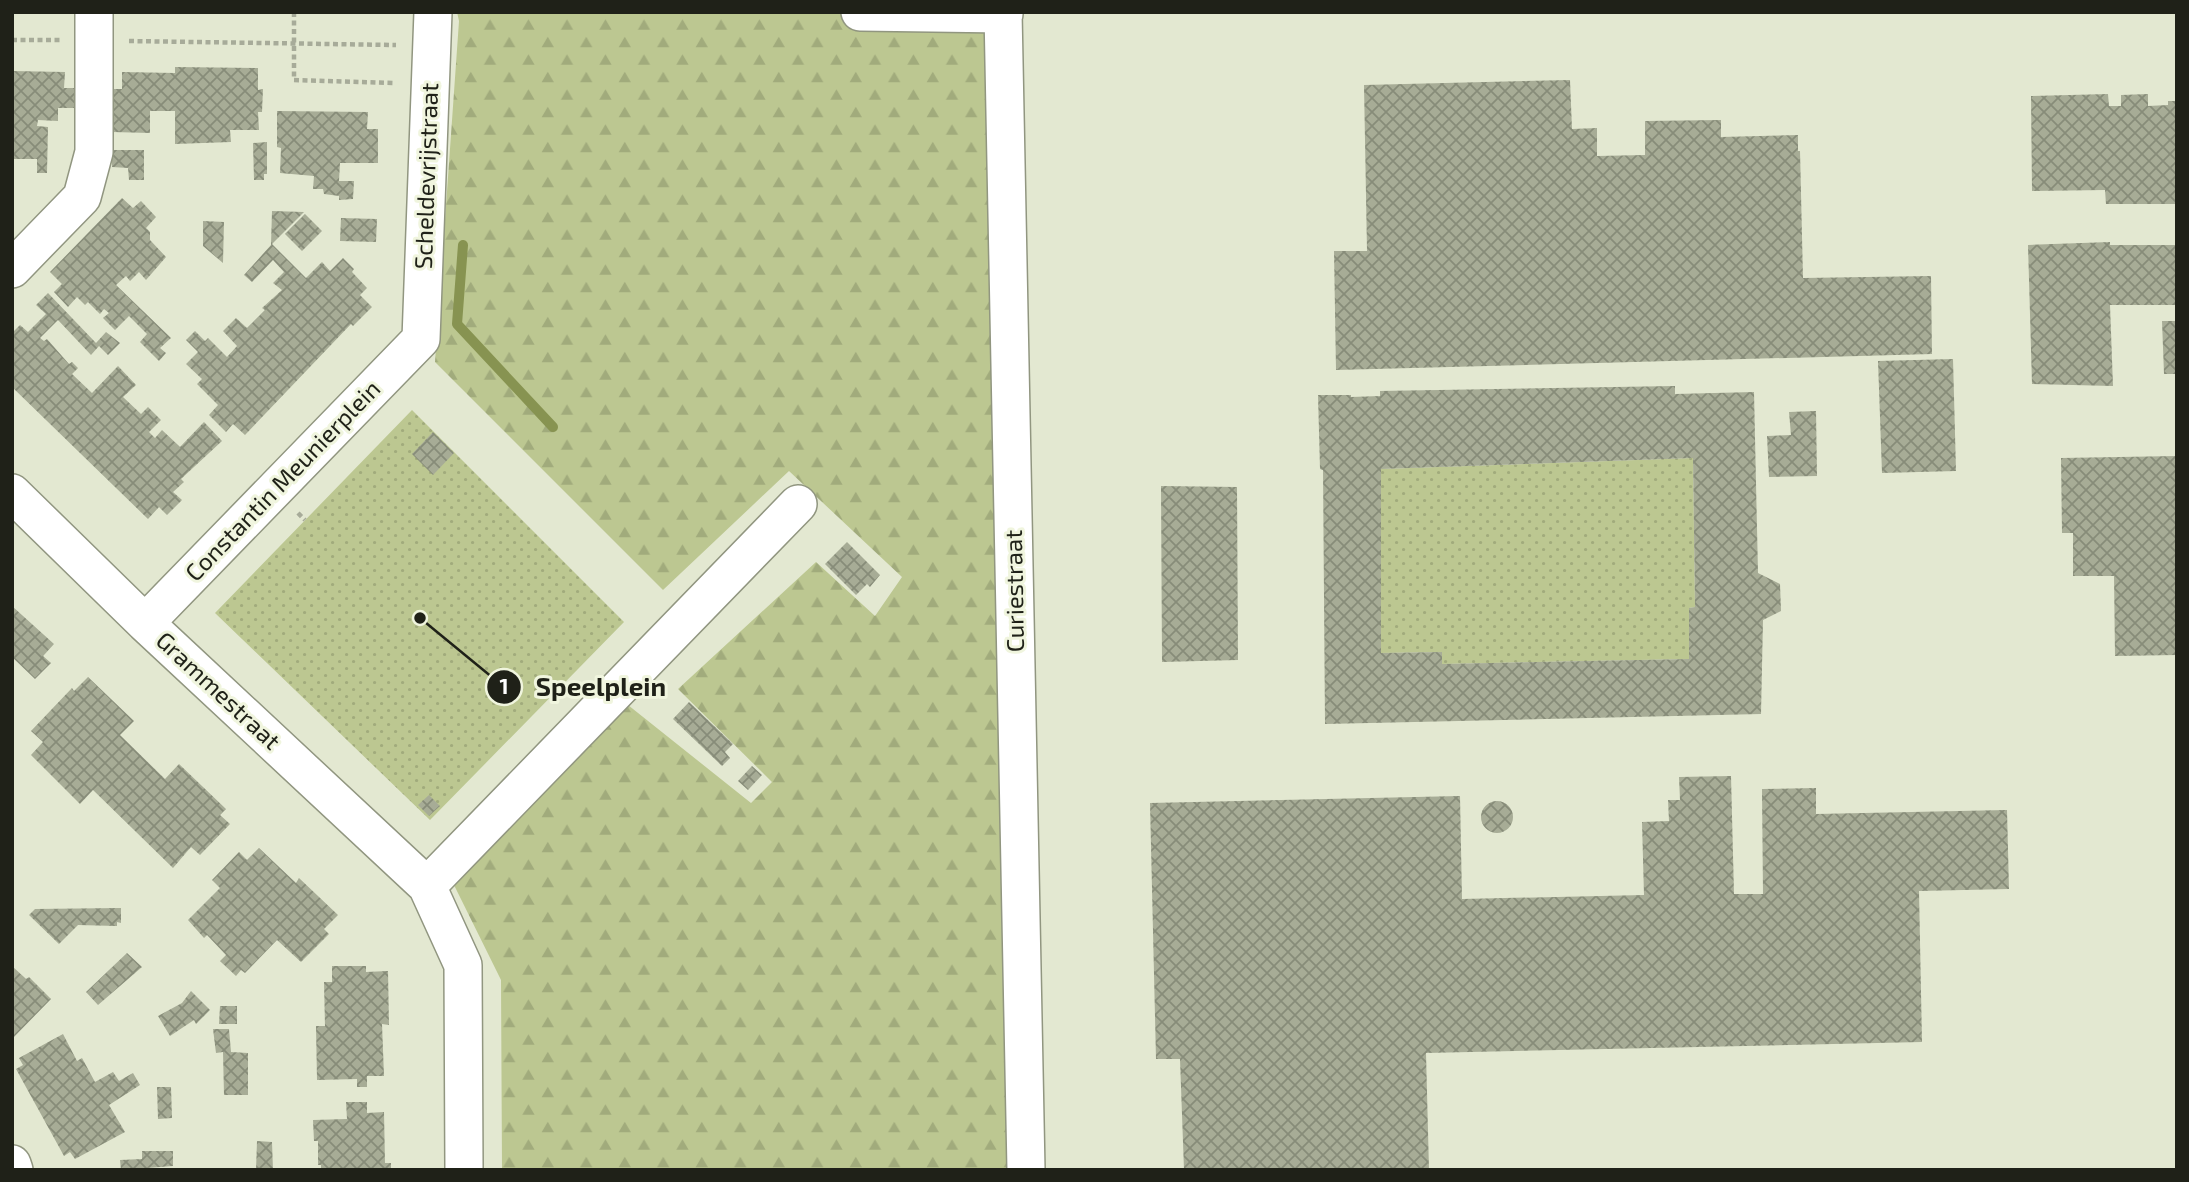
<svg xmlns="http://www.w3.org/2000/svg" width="2189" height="1182" viewBox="0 0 2189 1182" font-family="'Exo 2',sans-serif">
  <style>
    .green { fill: url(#green-dots) }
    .forest { fill: url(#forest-firs) }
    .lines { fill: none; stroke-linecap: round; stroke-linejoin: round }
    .stream { stroke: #879351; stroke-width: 10 }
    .building { fill: url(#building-cross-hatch); fill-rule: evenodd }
    .minor-casing { stroke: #919680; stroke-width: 40 }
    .path { stroke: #a7ab99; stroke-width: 4.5; stroke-dasharray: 5 3.5; stroke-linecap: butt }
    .minor { stroke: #fff; stroke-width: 37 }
    .labels { text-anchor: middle; stroke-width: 6; stroke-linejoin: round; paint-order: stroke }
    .street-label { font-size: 24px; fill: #1f2118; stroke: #f0f5de }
    .leader { fill: none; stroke: #1f2118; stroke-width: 2.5 }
    .callout-dot { fill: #1f2118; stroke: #f0f5de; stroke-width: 2.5 }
    .mark-label { font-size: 21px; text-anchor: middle; font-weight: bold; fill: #fff }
    .callout-label { font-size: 26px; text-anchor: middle; font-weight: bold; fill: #1f2118; stroke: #f0f5de; stroke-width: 6; stroke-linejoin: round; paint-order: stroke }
  </style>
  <defs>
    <pattern id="green-dots" width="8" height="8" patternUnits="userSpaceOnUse" patternTransform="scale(1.75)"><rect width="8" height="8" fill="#bcc791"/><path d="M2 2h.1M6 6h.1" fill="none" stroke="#a1ab7c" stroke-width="1.8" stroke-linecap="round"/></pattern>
    <pattern id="forest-firs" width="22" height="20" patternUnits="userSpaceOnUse" patternTransform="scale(1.75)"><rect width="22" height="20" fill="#bcc791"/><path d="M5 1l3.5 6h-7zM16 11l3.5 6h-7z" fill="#a1ab7c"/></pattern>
    <pattern id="building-cross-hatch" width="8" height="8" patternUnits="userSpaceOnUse" patternTransform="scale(1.75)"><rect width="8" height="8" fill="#a7ac96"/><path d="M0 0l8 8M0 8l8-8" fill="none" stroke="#878c79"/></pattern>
  </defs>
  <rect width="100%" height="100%" fill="#e3e8d1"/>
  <path class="green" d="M412 410 624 622 430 820 215 613Z
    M1693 458 1695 607 1689 608V659L1442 664V652L1381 653V469Z"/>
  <path class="forest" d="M457 12H993L1013 1170H502L501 980 454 885 628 705 751 803 772 782 678 689 816 562 875 616 902 577 789 471 663 590 435 362 459 21Z"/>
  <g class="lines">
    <path class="stream" d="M463 245 457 324 553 427"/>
  </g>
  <path class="building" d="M175 67 258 68V90L263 89 262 112H258L259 130H230L231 142 175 144V111H150V133L112 132 113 89H122V72L175 73Z
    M12 71 65 72 64 88H75V108H58V121L38 120 37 126 48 127 47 173H37V159H13Z
    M1570 80 1572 129 1597 128V156L1645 155V121L1721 120V137L1798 135V151H1800L1803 278 1931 276 1932 354 1336 370 1334 251H1367L1364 85Z
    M2108 94 2109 106H2121V95L2148 94V106L2168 105V101H2177V204H2106L2105 190 2032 191 2031 96Z
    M277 111 368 112 367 129H378V163H340L339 181H354L353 199 339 200V196L324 194 323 189H313L314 176 280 173 281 148 277 147Z
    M267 142V174H264V180H254L253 143Z
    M112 150H144V180H129L128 168 112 167Z
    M122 198 133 208 141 201 156 217 146 228 150 232V240L166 257 146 280 139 272 130 281 126 276 116 285 171 338 160 348 166 353 159 361 140 342 147 334 129 316 115 330 103 318 109 313 104 309 100 314 88 302 85 305 77 297 68 307 54 292 62 284 50 272Z
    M272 211 304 212 272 244 306 278 322 262 330 271 343 258 354 269 352 272 367 288 360 295 372 307 353 326 351 324 245 435 233 424 226 432 209 415 218 405 197 384 202 379 186 364 198 352 186 340 195 331 205 341 208 338 227 357 237 346 223 331 236 318 247 328 265 310 262 308 282 290 273 283 284 272 273 260 252 282 244 275 271 245Z
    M305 214 322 231 302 251 285 234Z
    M341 218 377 219 376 242 340 241Z
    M203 221 224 222 223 263 203 246Z
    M2110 242V245H2177V305H2110L2113 386 2032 384 2028 245Z
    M48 293 96 343 106 332 120 343 108 355 99 346 91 355 58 320 40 338 44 341 47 339 69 364 72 362 78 368 72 374 92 393 118 366 136 385 123 397 141 414 148 407 161 420 149 432 155 438 162 430 180 447 204 422 222 441 181 479 184 482 173 492 182 500 167 515 159 507 148 519 12 387V333L20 325 28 332 46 314 36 305Z
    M2162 321H2177V374H2164Z
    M1953 359 1956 471 1882 473 1878 361Z
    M1675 386V394L1754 392 1758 573 1780 584 1781 611 1763 620 1761 714 1325 724 1323 470 1320 469 1318 395H1351V397L1380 396V391ZM1693 458 1695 607 1689 608V659L1442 664V652L1381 653V469Z
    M1816 411 1817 476 1769 477 1767 436 1791 435 1789 412Z
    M433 432 454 453 433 475 412 454Z
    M2177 456V655L2115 656 2114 576H2073V533H2062L2061 458Z
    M1161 486 1237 487 1238 660 1162 662Z
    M847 542 880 575 870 587 867 584 856 595 825 564Z
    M12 606 54 644 43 656 51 663 35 679 12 657Z
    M88 677 134 721 120 735 165 779 179 764 226 809 220 815 230 824 200 855 191 847 173 868 93 790 80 804 31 755 43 742 31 731 72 688 74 691Z
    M689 702 733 744 725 752 730 758 722 766 673 719Z
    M752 766 762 775 748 790 738 781Z
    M1731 776 1734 894H1763L1762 789 1816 788V814L2007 810 2009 889 1919 891 1922 1042 1426 1053 1429 1170H1184L1180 1059H1156L1150 803 1460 796 1462 899 1644 895 1642 822 1669 821 1668 800H1680L1679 777Z
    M429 795 440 806 429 816 418 805Z
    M1481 817a16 16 0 1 1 32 0a16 16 0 1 1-32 0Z
    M259 848 296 883 299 878 338 915 324 929 329 934 301 962 277 940 245 973 241 970 236 976 220 961 226 955 207 935 204 938 188 920 220 888 212 880 239 852 247 860Z
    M121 908V923L117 922V926L78 925 59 944 29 915 35 909Z
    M127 953 142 967 98 1005 86 992Z
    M12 966 26 979 29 977 51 999 12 1039Z
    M332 966H366V972L388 971 389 1025 382 1024 384 1076H367V1087H357V1079L317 1080 316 1026H325L324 982H332Z
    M191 991 210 1010 196 1024 194 1020 170 1036 158 1016 182 1003Z
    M220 1006H237V1024H219Z
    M213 1029H229L231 1052 248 1053V1095H224L223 1052 216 1053Z
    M63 1034 77 1061 82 1058 95 1082 113 1072 119 1081 133 1073 140 1085 109 1105 125 1132 75 1159 70 1152 64 1156 16 1069 23 1065 19 1058Z
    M157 1087H171L172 1118 158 1119Z
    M346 1102H367V1113L384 1112 385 1163H391V1170H321V1165H318V1141H314L313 1120 347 1119Z
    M257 1141 272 1142 273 1170H256Z
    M142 1151H173V1166L121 1170 120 1160 142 1159Z"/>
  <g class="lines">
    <defs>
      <path id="minor" d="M860 12 1004 14
        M1003 12 1026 1170
        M12 269 82 197 94 152V12
        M12 493 145 623 427 886 463 965 464 1170
        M145 623 421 339 433 12
        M427 886 798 504
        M12 1164 14 1170"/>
    </defs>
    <use href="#minor" class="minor-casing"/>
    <path class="path" d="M294 12V80L395 83
      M12 40H60
      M129 41 396 45
      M298 513 305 520"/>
    <use href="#minor" class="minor"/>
  </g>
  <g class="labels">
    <g class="street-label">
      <text transform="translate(427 176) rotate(-88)" y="8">Scheldevrijstraat</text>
      <text transform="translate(283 481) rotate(-46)" y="8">Constantin Meunierplein</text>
      <text transform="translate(1015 591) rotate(-91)" y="8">Curiestraat</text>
      <text transform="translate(218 691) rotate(43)" y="8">Grammestraat</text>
    </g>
  </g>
  <path class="leader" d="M420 618L504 687"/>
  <g class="callout-dot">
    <circle cx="420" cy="618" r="7"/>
    <circle cx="504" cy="687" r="18"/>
  </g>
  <g class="mark-label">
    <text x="504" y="694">1</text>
  </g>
  <g class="callout-label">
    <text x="601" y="696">Speelplein</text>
  </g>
  <rect width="2189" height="1182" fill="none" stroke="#1f2118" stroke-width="28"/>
</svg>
